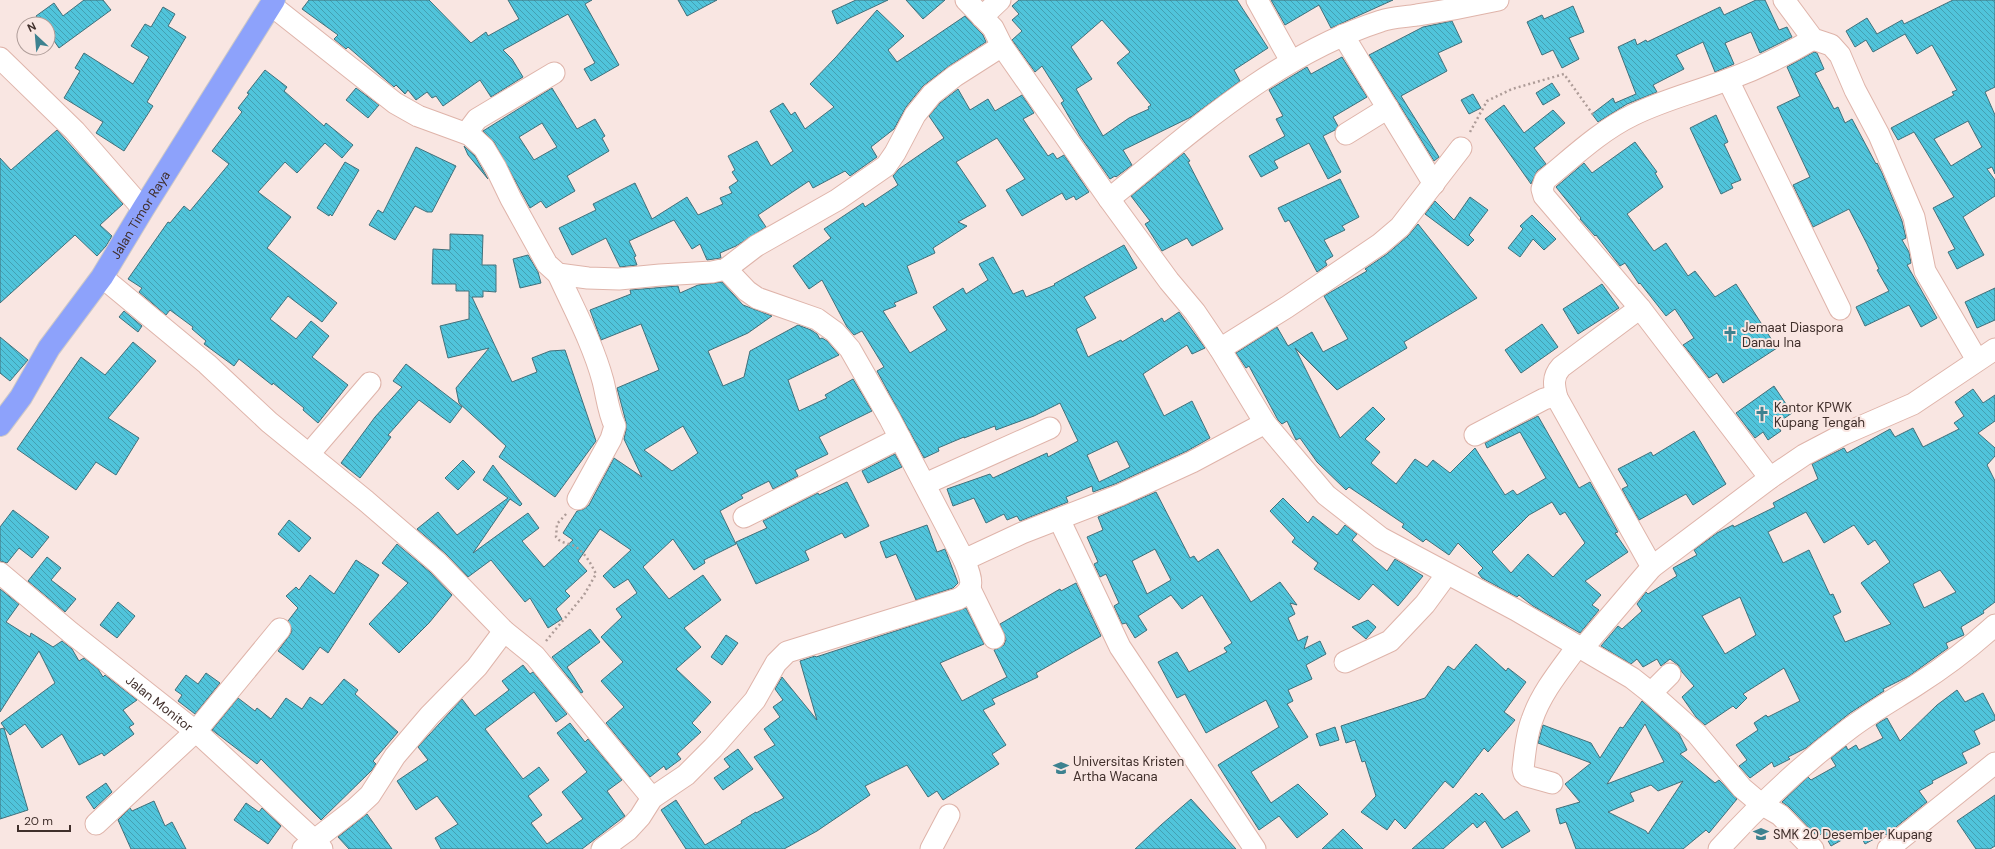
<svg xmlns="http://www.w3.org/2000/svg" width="1995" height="849" viewBox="0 0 1995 849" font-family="'DM Sans',sans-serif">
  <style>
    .building { fill: url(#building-back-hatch); stroke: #42707a; fill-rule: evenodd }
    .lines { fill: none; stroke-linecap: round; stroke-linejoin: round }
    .minor-casing { stroke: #dfb4aa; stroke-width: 23 }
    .highway-casing { stroke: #cdc9c8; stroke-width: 24 }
    .path { stroke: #ae9c98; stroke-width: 2.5; stroke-dasharray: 2 3; stroke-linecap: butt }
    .minor { stroke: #fff; stroke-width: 21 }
    .highway { stroke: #8da2fb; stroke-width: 22 }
    .labels { text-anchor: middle; stroke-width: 4; stroke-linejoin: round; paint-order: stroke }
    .street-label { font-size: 13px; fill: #402f2b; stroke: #f9e6e2 }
    .poi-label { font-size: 13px; fill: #402f2b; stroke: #f9e6e2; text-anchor: start }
  </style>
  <defs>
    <pattern id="building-back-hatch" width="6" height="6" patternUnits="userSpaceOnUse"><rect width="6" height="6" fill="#50c4db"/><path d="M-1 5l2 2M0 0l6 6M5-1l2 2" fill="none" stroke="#44a0b2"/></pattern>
  </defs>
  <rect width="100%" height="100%" fill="#f9e6e2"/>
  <path class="building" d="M84 0H103L111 10 59 48 48 32V24H42L36 16 54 3 63 16Z
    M309 0H429L471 43 486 32 488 36 519 19 508 0H592L585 4 619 65 591 81 584 69 595 63 568 14 503 50 512 59 523 77 491 97 480 80 443 106 436 96 432 98 427 92 416 100 408 90 405 94 396 85 394 87 348 47 346 49 334 39 338 35 302 9Z
    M678 0H717L687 16Z
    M856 0H888L837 24 832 11Z
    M906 0H945L923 19Z
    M1019 0H1237L1268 48 1234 70 1240 81 1191 117 1123 150 1132 165 1116 177 1115 176 1110 179 1080 136 1061 103 1064 101 1042 66 1035 72 1012 40 1022 31 1012 20 1019 14 1012 6ZM1102 20 1130 52 1117 63 1151 105 1148 107 1149 109 1129 118 1103 136 1076 89 1092 79 1071 47Z
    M1271 0H1393L1331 28 1319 5 1285 25Z
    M1756 0H1765L1779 30 1787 27 1792 37 1760 53 1751 32 1725 43 1734 64 1715 72 1703 42 1676 55 1684 69 1653 85 1657 92 1627 104 1598 122 1592 114 1613 98 1615 103 1636 94 1618 47 1635 39 1637 45 1646 40 1647 42 1720 7 1724 15Z
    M1953 0H1995V87L1985 92 1995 115V174L1992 167 1987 169 1995 180V196L1963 217 1984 255 1957 269 1948 252 1955 249 1933 208 1954 197 1914 132 1898 140 1891 128 1954 95 1952 92 1957 90 1932 45 1917 54 1905 34 1873 52 1866 40 1855 47 1846 31 1867 18 1877 34 1902 20 1904 24ZM1968 121 1982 147 1951 166 1934 139Z
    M1573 6 1584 32 1569 38 1579 59 1562 68 1553 50 1542 55 1527 22 1542 15 1544 19Z
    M163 7 175 14 168 26 186 37 147 102 153 106 124 151 96 133 103 122 64 98 80 71 75 68 84 53 133 84 149 57 131 46 145 24 151 27Z
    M877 10 904 36 888 50 897 62 965 16 983 35 986 42 949 66 923 86 906 107 894 129 871 147 877 157 850 176 845 171 813 188 809 181 758 215 766 227 736 246 720 253 721 258 707 260 700 244 692 249 674 220 629 241 636 256 634 257 637 265 620 267 606 238 572 255 559 228 596 210 593 204 635 183 652 219 687 197 698 215 723 204 720 198 732 193 729 187 738 181 732 172 735 170 728 156 757 141 771 166 793 151 770 111 783 103 791 115 795 112 805 129 834 107 810 84 836 57Z
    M1452 21 1462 42 1438 53 1447 71 1401 96 1439 157 1434 161 1369 55 1423 27Z
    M1814 52 1817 53 1824 69 1815 73 1834 109 1838 107 1845 123 1852 119 1876 164 1877 163 1882 173 1902 221 1906 238 1902 240 1909 252 1911 263 1907 265 1937 318 1921 327 1909 305 1865 326 1856 307 1889 291 1877 270 1879 269 1867 244 1849 209 1813 227 1793 185 1810 177 1777 107 1800 96 1787 67Z
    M1342 57 1367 97 1333 117 1338 126 1335 130 1323 136 1341 172 1328 179 1309 143 1274 161 1278 168 1261 177 1249 156 1285 136 1276 119 1283 116 1269 90 1307 67 1311 74Z
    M265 70 287 87 284 91 324 126 326 123 353 145 342 158 325 143 297 173 285 162 258 192 291 217 267 248 337 303 322 322 288 296 270 319 296 339 311 321 329 336 312 357 348 385 318 423 303 410 304 408 273 383 272 385 239 359 234 366 204 344 206 341 192 329 193 327 170 310 166 315 139 292 142 288 128 279 168 222 170 223 184 206 190 211 229 164 212 151 242 112 238 108 249 94 247 93Z
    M1552 83 1560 95 1543 105 1536 93Z
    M356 88 379 105 368 118 346 100Z
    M552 88 577 129 595 119 605 136 602 138 609 151 567 176 575 191 546 208 541 201 530 208 494 142 483 131ZM542 123 557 147 534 160 519 137Z
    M958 89 970 110 988 99 995 111 1022 95 1034 113 1023 119 1048 156 1053 153 1057 159 1064 155 1089 192 1076 200 1074 196 1066 200 1062 193 1022 216 1006 190 1025 179 997 138 956 162 986 206 958 222 967 226 933 248 935 253 907 266 917 293 894 303 896 306 883 311 910 353 947 330 933 307 963 288 966 294 988 280 979 264 993 257 1013 294 1023 290 1026 297 1055 285 1054 284 1124 245 1137 268 1084 297 1096 318 1076 329 1088 357 1121 340 1122 342 1162 318 1164 322 1179 312 1205 348 1192 354 1187 345 1143 374 1164 416 1192 401 1210 438 1187 451 1115 484 1093 492 1092 486 1066 497 1068 502 1020 521 1017 516 1007 520 1004 514 986 523 974 498 953 506 947 489 990 474 993 478 1047 453 1048 457 1078 441 1060 403 1034 416 996 430 995 426 964 438V437L938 448 939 451 924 458 877 371 884 367 862 331 854 335 847 327 822 280 809 289 793 266 831 238 824 229 863 203 865 207 898 185 893 176 899 169 944 138 929 116 940 103ZM1117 441 1130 467 1099 482 1087 455Z
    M1473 94 1481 108 1469 114 1461 100Z
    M1504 105 1524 133 1553 110 1565 123 1534 148 1546 164 1537 171 1531 184 1485 119Z
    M1716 115 1728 142 1724 144 1741 180 1731 184 1733 188 1721 194 1690 128Z
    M57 130 123 204 100 225 112 236 106 246 97 256 75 235 0 303V158L11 170Z
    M1635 142 1657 172 1655 173 1663 187 1627 214 1654 251 1666 243 1688 276 1695 271 1715 297 1736 284 1777 348 1723 383 1717 373 1709 378 1685 347 1683 345 1694 338 1675 309 1666 316 1640 283 1639 284 1625 263 1620 266 1596 235 1595 236 1580 219 1581 218 1556 187 1584 163 1592 173Z
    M464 146 475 156 488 179 468 155Z
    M416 147 456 166 432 212H427L415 206 395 240 369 225 378 210 383 213Z
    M1184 153 1190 161 1188 162 1223 229 1192 246 1187 238 1162 251 1145 224 1150 221 1131 196Z
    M345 162 359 170 332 216 330 214 329 216 317 208Z
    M1340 179 1359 217 1342 226 1345 230 1324 240 1333 256 1325 261 1327 265 1317 272 1289 220 1285 222 1278 208Z
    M1470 197 1488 210 1469 235 1474 240 1468 246 1425 214 1435 201 1454 220Z
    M1532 215 1556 239 1544 250 1533 239 1520 257 1508 248 1523 229 1520 226Z
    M1418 224 1477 298 1404 342 1407 348 1337 390 1295 348 1340 438 1373 407 1385 419 1365 439 1380 452 1371 463 1396 484 1415 459 1427 467 1433 460 1450 473 1475 448 1505 495 1513 490 1517 495 1546 478 1520 432 1487 448 1485 443 1538 416 1579 488 1590 482 1618 532 1615 533 1628 552 1585 581 1601 595 1592 605 1599 610 1580 633 1533 606 1519 595 1517 597 1482 578 1478 573 1483 568 1458 543 1449 555 1426 539 1423 542 1402 527 1404 524 1349 487 1346 490 1317 462 1300 438 1296 440 1287 421 1282 424 1278 420 1249 366 1246 368 1236 353 1277 327 1288 346 1312 332 1323 352 1348 339 1324 296 1367 271 1365 269 1387 254 1408 236ZM1552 502 1560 515 1565 512 1585 543 1553 577 1528 554 1511 573 1492 552 1529 515Z
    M450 234 483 235 482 265H496V292L483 291V297H472L512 382 537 372 532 358 550 351 565 350 596 441 555 497 499 457 506 446 459 403 456 388 489 348 448 358 440 326 469 319V291H456V284H432L433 249 450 250Z
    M528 255 538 272 541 283 520 288 513 259Z
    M722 282 743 305 772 316 748 333 708 351 723 386 744 377 750 351 798 325 811 330 817 334 820 339 822 338 827 341 839 355 788 380 799 411 827 398 825 395 853 379 872 411 819 437 828 454 795 470 798 476 773 489 769 481 741 495 743 498 720 511 736 544 704 560 705 563 694 570 673 539 643 567 669 599 703 575 721 600 684 628 701 647 676 669 711 702 692 723 701 732 677 754 681 759 666 770 664 766 650 777 606 723 624 707 601 681 623 662 601 637 622 617 616 609 637 593 628 579 614 588 603 576 631 550 600 529 578 561 587 571 565 591 570 596 556 609 562 619 548 628 530 598 525 602 491 560 468 577 446 554 417 529 438 512 457 535 508 498 483 480 493 465 522 504 520 506 510 499 473 553 528 513 539 528 522 541 544 567 573 540 563 533 577 511 584 509 589 505 614 458 642 477 624 439 626 430V422L617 388 659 370 641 324 601 340 590 310 631 294 630 290 678 286 680 293 698 285ZM683 426 698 453 672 471 644 450Z
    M1602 284 1619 308 1578 334 1563 309Z
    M1995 288V320L1977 328 1965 302Z
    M124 311 142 326 138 332 119 317Z
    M1542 324 1558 347 1521 373 1505 350Z
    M0 337 28 360 10 381 0 373Z
    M133 342 156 361 108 418 139 438 116 475 96 462 76 490 17 449 81 357 105 375Z
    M406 364 462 407 450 423 419 400 388 435 391 437 360 478 341 463 375 417 402 387 393 381Z
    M1774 386 1792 413 1776 424 1781 431 1768 440 1763 432 1755 438 1736 413Z
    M1973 389 1983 403 1995 395V421L1978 433 1995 448V456L1987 465 1995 481V602L1983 611 1984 613 1961 627 1964 635 1946 643 1948 648 1909 676 1883 689 1884 691 1850 713 1806 748 1788 757 1790 759 1774 767 1772 762 1750 778 1739 766 1747 760 1736 745 1758 730 1754 723 1766 715 1768 717 1800 701 1784 668 1743 694 1747 698 1736 709 1733 706 1705 725 1696 717 1682 697 1694 686 1682 672 1678 665 1670 659 1661 666 1657 659 1643 667 1637 659 1631 664 1601 646 1618 626 1622 629 1642 611 1637 604 1646 592 1648 594 1677 576 1673 568 1697 555 1694 550 1717 533 1733 525 1734 527 1775 507 1773 503 1818 479 1812 464 1844 448 1847 453 1890 429 1895 437 1913 428 1923 447 1959 429 1954 423 1964 416 1955 402ZM1806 512 1824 543 1854 525 1868 545 1875 540 1890 562 1861 583 1891 624 1845 642 1833 616 1841 612 1833 594 1830 595 1809 550 1783 563 1768 532ZM1940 570 1956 592 1924 608 1913 584ZM1740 597 1756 635 1725 654 1702 616Z
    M1694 431 1726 484 1693 505 1686 494 1639 520 1622 489 1628 486 1618 469 1651 452 1653 456Z
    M895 454 902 467 868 483 862 471Z
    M463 460 475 472 458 490 445 478Z
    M847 482 869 526 845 538 842 533 805 551 809 560 756 584 736 542 767 528 763 521 818 493 819 495Z
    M1156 492 1190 558 1194 556 1198 562 1218 549 1251 602 1280 582 1297 605 1290 603 1295 614 1288 618 1298 641 1308 636 1304 649 1320 641 1326 654 1306 665 1312 679 1288 690 1293 701 1287 704 1308 737 1251 772 1271 803 1298 784 1328 814 1297 838 1279 816 1259 830 1218 765 1279 727 1266 700 1206 733 1185 694 1177 698 1158 662 1177 652 1189 672 1227 652 1224 648 1232 643 1202 595 1182 609 1171 595 1138 616 1147 630 1135 638 1126 623 1122 624 1114 606 1119 603 1106 574 1100 577 1094 564 1098 562 1087 537 1103 530 1098 517ZM1155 549 1171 580 1147 594 1132 561Z
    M1283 498 1308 523 1313 516 1337 535 1345 525 1357 534 1352 540 1387 571 1395 559 1423 576 1398 606 1373 584 1359 600 1314 569 1318 563 1292 542 1295 538 1270 511Z
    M13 510 49 537 32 558 19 548 7 563 0 561V527Z
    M289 520 311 538 299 552 278 534Z
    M927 525 937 552 945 549 958 583 953 588 916 600 896 554 886 558 880 542Z
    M397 544 430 572 452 595 429 623 399 653 369 624 408 583 382 563Z
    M47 557 61 568 51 580 76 599 65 612 28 581Z
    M356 560 379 575 328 653 320 647 303 670 278 651 289 636 292 631 288 621 298 608 286 596 296 587 299 590 310 575 334 594Z
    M1076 583 1101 636 1036 673 1038 677 992 699 995 704 983 710 1006 745 992 754 999 764 943 800 937 791 928 797 907 765 865 786 870 795 817 831 784 849H686L661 810 676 800 705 845 742 823 741 821 756 812V813L784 798 754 757 775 745 764 729 780 717 773 707 783 700 775 689 782 677 817 720 800 661 815 656 816 657 966 608 984 644 940 663 962 701 1007 677 994 650 1004 645 1006 639 1000 624 1060 589 1061 591Z
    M0 589 19 604 6 622 30 637 31 633 53 647 62 641 72 649 79 661 84 658 98 669 103 677 105 675 137 700 123 710 134 724 129 727 134 734 104 756 102 753 79 765 62 734 42 748 25 724 10 735 1 723 55 683 39 651 0 712Z
    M118 602 135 616 117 638 100 625Z
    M1368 620 1376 627 1366 639 1352 627Z
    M590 629 600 642 567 667 583 692 581 693 552 657Z
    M726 635 738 643 722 665 711 657Z
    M1476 644 1506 671 1508 668 1526 682 1504 712 1515 720 1488 752 1484 748 1453 788 1445 781 1405 829 1395 819 1387 830 1361 812 1376 796 1365 761 1362 762 1355 740 1346 743 1341 726 1425 698 1448 666 1454 670Z
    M523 665 530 674 533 672 567 714 556 722 534 692 485 729 523 779 539 767 549 780 528 796 542 815 531 823 547 844 583 819 562 792 587 772 557 733 570 723 585 742 588 739 622 780 607 791 625 816 582 849H441L435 838 458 824 437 796 416 810 397 781 428 760 418 747 462 699 475 716 509 690 502 681Z
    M206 673 220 683 195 714 178 701 182 695 175 690 186 675 198 684Z
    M344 679 358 690 355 694 398 732 373 761 376 764 372 770 321 820 261 759 257 764 212 730 238 698 255 711 257 708 271 719 286 698 302 709 310 697 322 705Z
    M1957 690 1965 702 1983 693 1995 716V720L1974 731 1980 744 1962 753 1967 763 1932 781 1933 783 1919 791 1927 802 1886 835 1885 833 1865 844 1858 831 1831 846 1823 832 1818 837 1789 807 1782 802 1808 777 1811 780 1836 766 1831 758 1846 746 1848 750 1856 745 1859 750 1883 738 1876 725 1880 722 1887 718 1900 741 1937 705Z
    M1642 701 1679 734 1687 750 1680 754 1715 783 1719 780 1737 799 1709 833 1706 830 1683 849H1576L1566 822 1560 824 1556 809 1580 802 1565 784 1591 763 1538 743 1543 725 1591 743 1600 758 1620 727 1623 728ZM1645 724 1664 762 1607 784ZM1683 781 1648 834 1646 831 1608 812 1634 801 1630 793 1651 785 1658 791Z
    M1335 727 1339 740 1320 746 1316 734Z
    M4 728 28 810 0 819V729Z
    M738 749 753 769 723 790 714 778 730 767 724 759Z
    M106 783 112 792 94 809 86 797Z
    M1476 793 1479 796 1482 793 1504 820 1517 811 1530 831 1502 848 1485 821 1477 828 1473 823 1443 849H1412Z
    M1995 795V846L1990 849H1976L1957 821Z
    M1191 799 1236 849H1135L1161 825Z
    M154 801 165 826 172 822 186 849H131L118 820 130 808 132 811Z
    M246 803 259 812 262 808 281 826 268 844 234 820Z
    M367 814 392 849H349L338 837Z
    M1343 829 1363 849H1322Z"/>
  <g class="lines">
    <defs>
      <g id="minor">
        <path d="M966 0 993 28 1002 46 1109 199 1169 281 1195 312 1220 349 1265 423 1326 495 1381 538 1516 610 1632 678 1651 693 1670 674"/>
        <path d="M1257 0 1291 61"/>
        <path d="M1784 0 1813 39 1831 45 1840 55 1855 90 1879 135 1914 217 1925 271 1977 360"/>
        <path d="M271 5 395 103 418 116 470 135 484 148 496 168 511 199 547 264 558 274 588 278 619 279 660 275 712 272 726 269 756 246 837 200 886 166 895 153 915 115 932 94 955 76 1002 46"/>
        <path d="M982 17 1000 0"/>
        <path d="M1343 35 1434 184"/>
        <path d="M0 58 75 131 143 209"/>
        <path d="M1728 80 1840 309"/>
        <path d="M1346 134 1388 108"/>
        <path d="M470 135 471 127 477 119 554 73"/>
        <path d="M1109 199C1193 131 1276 55 1381 21 1392 17 1406 17 1417 15 1444 11 1471 6 1498 0"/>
        <path d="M726 269 747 291 757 298 817 319 835 332 850 349 890 419 964 560 1022 533 1120 495 1192 462 1265 423"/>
        <path d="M558 274C574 309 593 344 603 381 607 397 608 411 615 426L611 439 578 499"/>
        <path d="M102 277 207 364 269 422 366 501 438 563 504 631 535 656 652 798"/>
        <path d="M1220 349 1287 307 1380 244 1400 227 1461 148"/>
        <path d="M1557 398C1554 386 1552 377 1561 367L1640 308"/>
        <path d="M1475 435 1544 399 1551 397 1557 398 1652 567 1582 649"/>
        <path d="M309 454 370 383"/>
        <path d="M1770 478 1640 308 1544 196 1542 189 1545 180C1573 157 1600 131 1633 115 1663 100 1696 92 1727 80 1757 69 1786 55 1813 39"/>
        <path d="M925 484 1050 428"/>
        <path d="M744 517 900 438"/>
        <path d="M1059 519 1120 647 1255 849"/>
        <path d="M1652 567 1770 478 1804 455 1844 434 1913 404 1995 349"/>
        <path id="s1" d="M0 573 70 632 200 735 314 840 322 849"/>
        <path d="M970 589 994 638"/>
        <path d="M1345 662 1390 641 1425 604 1447 574"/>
        <path d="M1651 693 1697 734 1742 788 1761 804 1780 815 1813 849"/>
        <path d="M1552 783 1527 776 1524 773 1523 769C1525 753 1526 735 1532 720 1541 693 1561 669 1577 647"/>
        <path d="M96 824 196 731 280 629"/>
        <path d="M303 849 356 808 370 795 395 756 430 715 477 667 504 631"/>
        <path d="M602 849 628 830 640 817 652 798 686 775 713 748 755 700 776 663 787 652 958 599C977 589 971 577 964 560"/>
        <path d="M931 849 949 815"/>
        <path d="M1719 849C1759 805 1801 765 1849 729 1870 713 1893 700 1915 686 1943 668 1970 648 1995 625"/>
        <path d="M1888 849 1995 763"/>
      </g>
      <g id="highway">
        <path id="s2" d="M0 425 21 397 49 348 102 277 143 209 274 0"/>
      </g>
    </defs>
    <use href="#minor" class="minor-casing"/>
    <use href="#highway" class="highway-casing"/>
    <path class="path" d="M1470 132 1487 101 1512 89 1564 74 1594 116
      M546 641 584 595 596 574C591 564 586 554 576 547 570 543 561 544 556 537L557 524 567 513"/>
    <use href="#minor" class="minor"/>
    <use href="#highway" class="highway"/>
  </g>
  <defs>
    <symbol id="church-bare" viewBox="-9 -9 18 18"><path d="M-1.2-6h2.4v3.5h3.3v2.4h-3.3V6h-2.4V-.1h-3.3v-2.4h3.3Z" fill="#3d8290" stroke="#f9e6e2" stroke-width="2.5" paint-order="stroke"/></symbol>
    <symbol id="university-bare" viewBox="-9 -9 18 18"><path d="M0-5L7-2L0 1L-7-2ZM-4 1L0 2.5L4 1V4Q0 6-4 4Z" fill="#3d8290" stroke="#f9e6e2" stroke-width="2.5" paint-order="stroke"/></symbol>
    <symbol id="school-bare" viewBox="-9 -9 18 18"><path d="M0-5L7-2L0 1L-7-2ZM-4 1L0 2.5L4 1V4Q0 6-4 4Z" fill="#3d8290" stroke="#f9e6e2" stroke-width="2.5" paint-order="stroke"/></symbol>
  </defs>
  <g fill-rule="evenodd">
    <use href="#church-bare" x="1719" y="323" width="22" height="22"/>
    <use href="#church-bare" x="1751" y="403" width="22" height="22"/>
    <use href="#university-bare" x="1050" y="757" width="22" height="22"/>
    <use href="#school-bare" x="1750" y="823" width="22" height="22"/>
  </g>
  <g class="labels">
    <g class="street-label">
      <text dy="5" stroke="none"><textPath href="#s2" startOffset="253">Jalan Timor Raya</textPath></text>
      <text dy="5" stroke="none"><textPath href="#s1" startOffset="206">Jalan Monitor</textPath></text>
    </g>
    <g class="poi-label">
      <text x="1742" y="332">Jemaat Diaspora<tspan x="1742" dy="15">Danau Ina</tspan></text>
      <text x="1774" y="412">Kantor KPWK<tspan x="1774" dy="15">Kupang Tengah</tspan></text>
      <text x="1073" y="766">Universitas Kristen<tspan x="1073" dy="15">Artha Wacana</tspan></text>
      <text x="1773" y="839">SMK 20 Desember Kupang</text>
    </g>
  </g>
  <g transform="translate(36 36) rotate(334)"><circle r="19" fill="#f9e6e2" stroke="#af9d99"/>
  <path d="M0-3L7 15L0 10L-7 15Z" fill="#3d8290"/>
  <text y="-6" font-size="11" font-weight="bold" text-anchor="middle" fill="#402f2b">N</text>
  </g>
  <path d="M18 825v6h52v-6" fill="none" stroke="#402f2b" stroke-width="2"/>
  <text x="24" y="825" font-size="12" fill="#402f2b" stroke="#f9e6e2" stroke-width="3" paint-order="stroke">20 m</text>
</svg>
